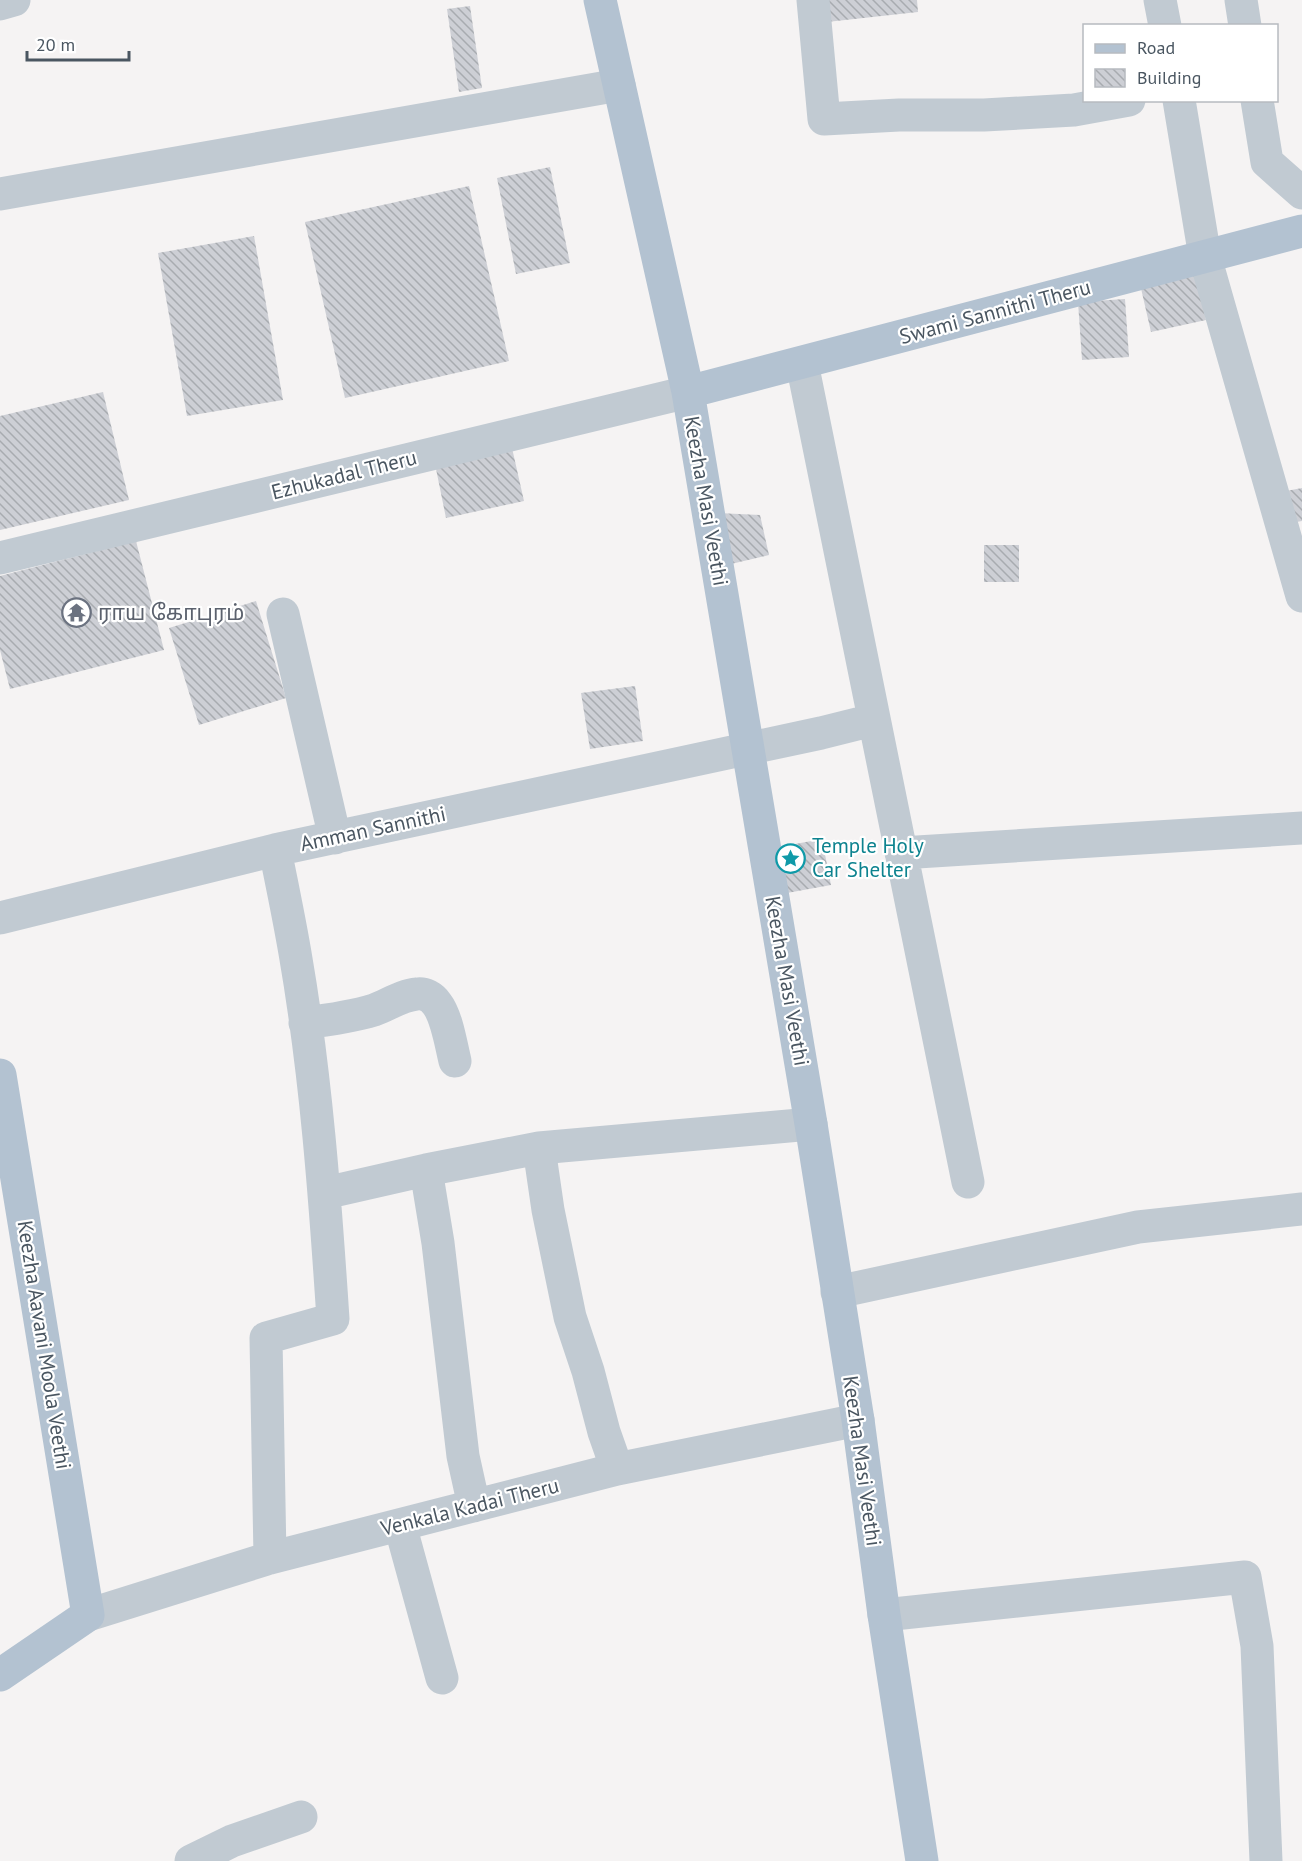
<svg xmlns="http://www.w3.org/2000/svg" width="1302" height="1861" viewBox="0 0 1302 1861" font-family="'PT Sans','Noto Sans Tamil',sans-serif">
  <style>
    .building { fill: url(#building-back-hatch) }
    .lines { fill: none; stroke-linecap: round; stroke-linejoin: round }
    .minor { stroke: #c1cad2; stroke-width: 33 }
    .major { stroke: #b3c2d1; stroke-width: 33 }
    .labels { text-anchor: middle; stroke-width: 4.5; stroke-linejoin: round; paint-order: stroke }
    .street-label { font-size: 21px; fill: #4a5661; stroke: #fff }
    .worship-label { font-size: 21px; fill: #5b616d; stroke: #fff; text-anchor: start }
    .culture-label { font-size: 21px; fill: #0d838f; stroke: #fff; text-anchor: start }
  </style>
  <defs>
    <pattern id="building-back-hatch" width="6" height="6" patternUnits="userSpaceOnUse" patternTransform="scale(1.5)"><rect width="6" height="6" fill="#cdcfd5"/><path d="M-1 5l2 2M0 0l6 6M5-1l2 2" fill="none" stroke="#a8abb0"/></pattern>
  </defs>
  <rect width="100%" height="100%" fill="#f5f3f3"/>
  <path class="building" d="M825 0H917L918 12 827 22Z
    M470 6 482 88 459 92 447 9Z
    M550 167 570 263 516 274 497 178Z
    M469 186 509 361 345 398 305 222Z
    M254 236 283 400 187 416 158 253Z
    M1195 272 1206 320 1151 332 1140 284Z
    M1125 299 1129 357 1082 360 1078 302Z
    M103 392 129 500 0 530V416Z
    M512 448 524 501 446 518 435 464Z
    M1302 488V521L1291 523 1286 491Z
    M718 513 760 515 769 555 731 564Z
    M136 541 164 650 10 689 0 650V576Z
    M984 545H1019V582H984Z
    M256 601 286 698 199 725 169 628Z
    M635 686 643 741 590 749 581 693Z
    M822 839 831 885 787 893 779 847Z"/>
  <g class="lines">
    <path class="minor" d="M813 0 824 119 899 115H984L1074 110 1129 100
      M1160 0 1165 26
      M1241 0 1245 26
      M0 4 14 0
      M1179 100 1205 257 1302 596
      M1257 100 1267 162 1302 193
      M0 194 619 85
      M802 363 968 1182
      M0 558 688 392
      M283 614 335 838
      M901 853 1302 828
      M0 918 275 850 821 733 873 720
      M305 1023C329 1020 351 1017 374 1010 388 1005 402 995 417 994 425 993 432 997 437 1004 447 1017 451 1045 455 1061
      M539 1148 548 1210 570 1317 588 1371 604 1432 617 1469
      M426 1170 438 1243 463 1456 474 1506
      M325 1193 426 1170 539 1148 811 1124
      M837 1292 1138 1227 1302 1209
      M400 1525 442 1678
      M270 1558 266 1338 333 1319C325 1197 316 1074 295 953 289 918 282 884 275 850
      M88 1615 270 1558 617 1469 858 1420
      M884 1615 1245 1577 1257 1646 1266 1861
      M191 1861 232 1841 301 1817"/>
    <path class="major" d="M600 0 688 392 811 1124 858 1420 884 1615 922 1861
      M688 392 1302 231
      M0 1075 88 1615 0 1675"/>
  </g>
  <defs>
    <symbol id="temple-ring" viewBox="-11 -11 22 22"><circle r="9.5" fill="#fff" stroke="#6b7280" stroke-width="1.5"/><path d="M0-6L5-2H3V0L6.5 2.5H4V6H1.5V3h-3V6H-4V2.5H-6.5L-3 0V-2H-5Z" fill="#6b7280"/></symbol>
    <symbol id="sight-ring" viewBox="-11 -11 22 22"><circle r="9.5" fill="#fff" stroke="#0f9aa8" stroke-width="1.5"/><path d="M0-6L1.8-2.2L6-1.7L2.9 1.2L3.7 5.4L0 3.3L-3.7 5.4L-2.9 1.2L-6-1.7L-1.8-2.2Z" fill="#0f9aa8"/></symbol>
  </defs>
  <g fill-rule="evenodd">
    <use href="#temple-ring" x="60" y="596" width="33" height="33"/>
    <use href="#sight-ring" x="774" y="842" width="33" height="33"/>
  </g>
  <g class="labels">
    <g class="street-label">
      <text transform="translate(995 312) rotate(-15)" y="7">Swami Sannithi Theru</text>
      <text transform="translate(344 475) rotate(-14)" y="7">Ezhukadal Theru</text>
      <text transform="translate(706 501) rotate(80)" y="7">Keezha Masi Veethi</text>
      <text transform="translate(373 829) rotate(-12)" y="7">Amman Sannithi</text>
      <text transform="translate(787 981) rotate(80)" y="7">Keezha Masi Veethi</text>
      <text transform="translate(44 1345) rotate(81)" y="7">Keezha Aavani Moola Veethi</text>
      <text transform="translate(862 1461) rotate(82)" y="7">Keezha Masi Veethi</text>
      <text transform="translate(470 1507) rotate(-14)" y="7">Venkala Kadai Theru</text>
    </g>
    <g class="worship-label">
      <text x="98" y="620">ராய கோபுரம்</text>
    </g>
    <g class="culture-label">
      <text x="812" y="853">Temple Holy<tspan x="812" dy="24">Car Shelter</tspan></text>
    </g>
  </g>
  <rect x="1083" y="24" width="195" height="78" fill="#ffffff" stroke="#b7bbc0" stroke-width="1.5"/>
  <rect x="1095" y="44" width="30" height="9" fill="#b3c2d1" stroke="#b7bbc0" stroke-width="1.5"/>
  <text x="1137" y="54" font-size="18" fill="#4a5661">Road</text>
  <rect x="1095" y="69" width="30" height="18" fill="url(#building-back-hatch)" stroke="#b7bbc0" stroke-width="1.5"/>
  <text x="1137" y="84" font-size="18" fill="#4a5661">Building</text>
  <path d="M27 51v9h102v-9" fill="none" stroke="#4a5661" stroke-width="3"/>
  <text x="36" y="51" font-size="18" fill="#4a5661" stroke="#ffffff" stroke-width="4.5" paint-order="stroke">20 m</text>
</svg>
